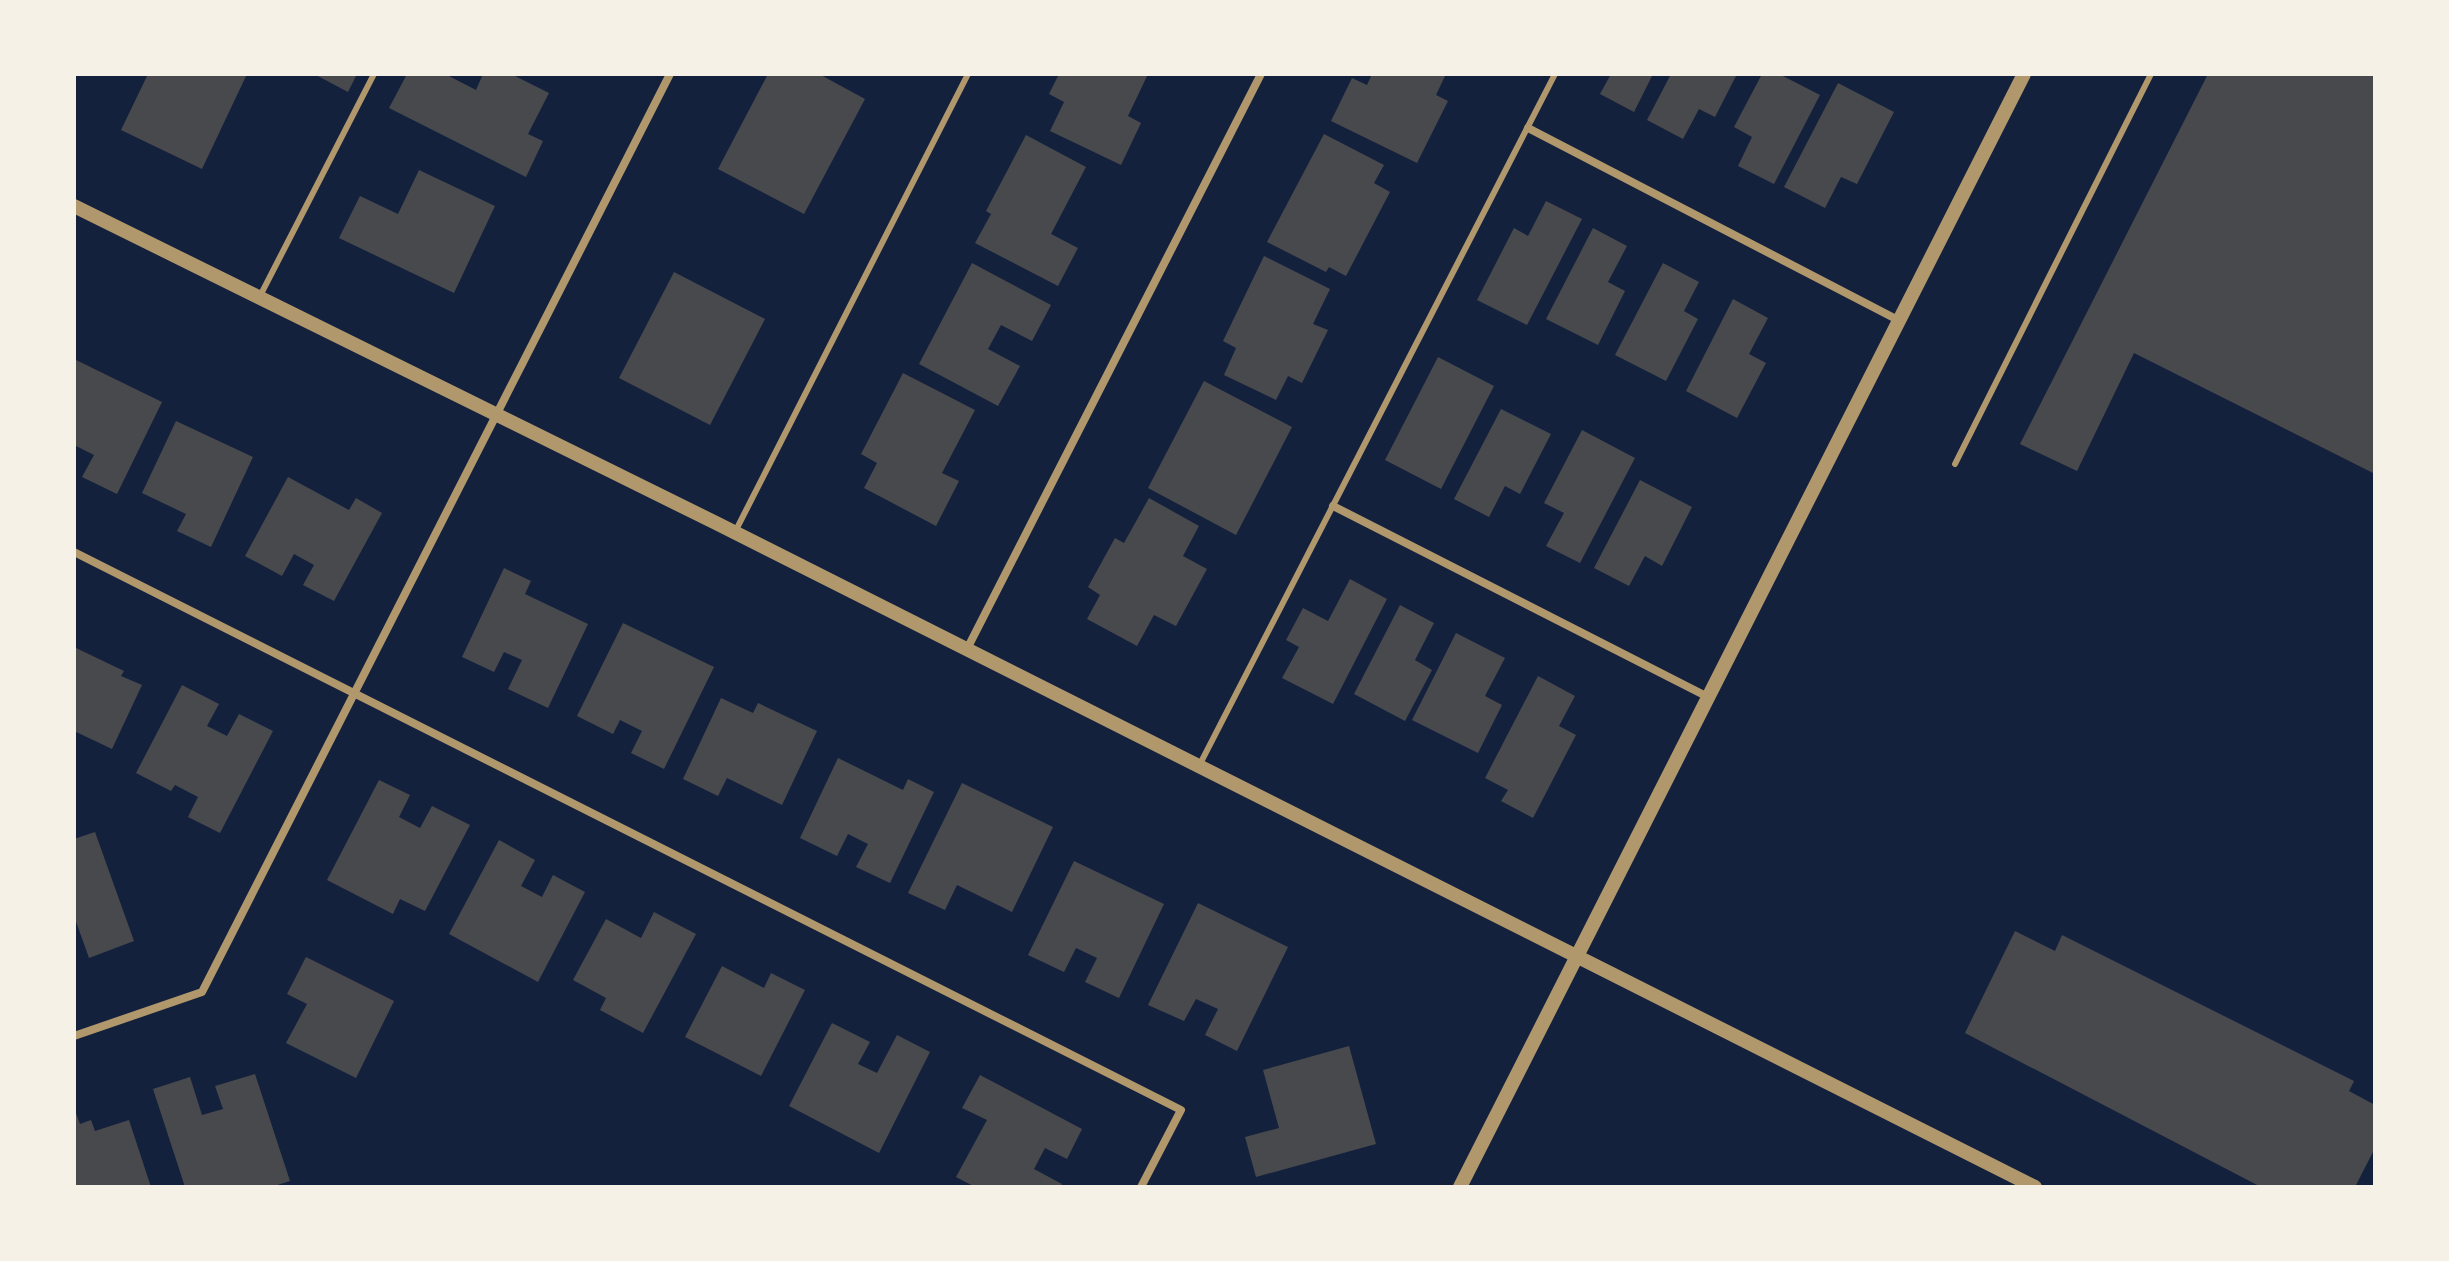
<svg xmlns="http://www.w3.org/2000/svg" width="2449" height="1261" viewBox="0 0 2449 1261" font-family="'Roboto Condensed',sans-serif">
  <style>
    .building { fill: #48494c }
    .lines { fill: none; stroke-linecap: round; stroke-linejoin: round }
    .service { stroke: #b1986c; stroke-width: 6 }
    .minor { stroke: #b1986c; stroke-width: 8 }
    .tertiary { stroke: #b1986c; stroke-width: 14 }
  </style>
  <rect width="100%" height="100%" fill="#14213d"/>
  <path class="building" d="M148 74H247L202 169 121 130Z
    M314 74H357L348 92Z
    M407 74H445L476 90 483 74H511L549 93 528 134 543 141 526 177 389 108Z
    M768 74H819L865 99 804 214 718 169Z
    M1059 74H1148L1128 116 1141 123 1121 165 1050 131 1064 102 1049 94Z
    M1372 74H1446L1436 95 1448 101 1417 163 1331 121 1352 78 1367 85Z
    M1611 74H1653L1634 112 1600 94Z
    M1671 74H1737L1715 117 1699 109 1683 139 1647 120Z
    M1762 74H1779L1820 95 1774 184 1738 166 1752 137 1734 127Z
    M2208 74H2375V474L2134 353 2077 471 2020 444Z
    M1838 83 1894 112 1857 184 1841 177 1825 208 1784 187Z
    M1324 134 1384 165 1374 183 1390 192 1346 276 1329 267 1326 272 1267 242Z
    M1026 135 1086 167 1051 234 1078 248 1058 286 975 243 991 214 986 211Z
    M419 170 495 206 454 293 339 238 360 196 398 214Z
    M1546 201 1582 219 1527 325 1477 300 1514 228 1528 236Z
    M1593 228 1627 246 1608 282 1625 291 1598 345 1546 319Z
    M1264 256 1330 289 1313 324 1328 330 1302 383 1288 376 1276 400 1224 375 1236 348 1223 341Z
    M972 263 1051 305 1032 341 1001 325 988 349 1020 366 998 406 919 364Z
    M1663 263 1699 282 1684 311 1698 319 1666 381 1615 355Z
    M674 272 765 319 710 425 619 378Z
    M1733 299 1768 318 1749 354 1766 363 1737 418 1686 391Z
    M1438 357 1494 386 1441 489 1385 460Z
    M74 359 162 402 117 494 82 477 94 455 74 445Z
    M903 373 975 410 942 473 959 481 936 526 864 488 877 463 861 454Z
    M1204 381 1292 427 1236 535 1148 488Z
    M1501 409 1551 434 1520 494 1505 486 1489 517 1454 499Z
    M176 421 253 457 211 547 177 531 186 514 142 493Z
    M1582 430 1635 458 1580 563 1546 546 1564 513 1544 503Z
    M288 477 349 510 356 498 382 513 334 601 303 585 314 565 294 554 282 576 245 556Z
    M1640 480 1692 507 1662 566 1645 556 1629 586 1594 568Z
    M1149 498 1199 526 1183 556 1207 569 1176 626 1154 615 1137 646 1087 619 1100 595 1088 587 1115 538 1124 543Z
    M504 568 531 581 525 594 588 624 548 708 508 689 522 660 504 652 494 672 462 657Z
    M1350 579 1387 599 1333 704 1282 678 1299 647 1286 640 1303 608 1328 621Z
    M1400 605 1434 623 1415 660 1432 670 1405 721 1354 694Z
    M623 623 714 667 664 769 631 753 642 731 620 720 613 734 577 716Z
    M1456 633 1505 658 1485 696 1502 705 1478 753 1412 720Z
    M74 647 124 671 121 676 142 685 112 749 74 731Z
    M1538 676 1575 696 1559 726 1576 735 1533 818 1501 801 1508 790 1485 778Z
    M182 685 219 704 207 726 227 736 239 714 273 731 220 833 188 817 198 797 175 785 171 791 136 773Z
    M721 698 753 713 758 703 817 731 782 805 727 778 718 796 683 779Z
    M838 758 903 790 908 779 934 792 890 883 856 867 868 844 848 834 837 856 800 838Z
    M379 780 410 795 399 817 420 828 432 806 470 825 425 911 400 899 393 914 327 880Z
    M962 783 1053 827 1012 912 957 885 945 910 908 893Z
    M95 832 134 941 89 958 74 916V839Z
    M499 840 535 860 521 886 542 897 553 875 585 892 538 982 449 934Z
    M1074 861 1164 904 1119 998 1085 982 1097 958 1076 948 1064 972 1028 955Z
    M1198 903 1288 947 1237 1051 1205 1035 1218 1009 1196 999 1184 1021 1148 1005Z
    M654 912 696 934 643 1033 600 1010 606 998 573 980 606 919 641 938Z
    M2015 931 2055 951 2062 935 2354 1081 2349 1091 2375 1105V1148L2355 1187H2261L1965 1033Z
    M306 957 394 1001 356 1078 286 1043 307 1004 287 994Z
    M722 966 764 988 771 973 805 990 761 1076 685 1037Z
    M832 1023 870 1042 858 1064 877 1073 897 1035 930 1052 879 1153 789 1106Z
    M1349 1046 1376 1144 1256 1177 1245 1137 1279 1128 1263 1070Z
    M255 1074 290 1181 271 1187H185L153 1089 190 1077 202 1115 223 1109 215 1086Z
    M980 1075 1082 1129 1067 1159 1045 1148 1034 1169 1062 1184 1060 1187H975L956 1177 987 1120 962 1108Z
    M74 1108 80 1124 91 1120 95 1131 129 1120 151 1187H74Z"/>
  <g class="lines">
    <path class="service" d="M259 298 374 74
      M1955 464 2151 74
      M735 532 968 74
      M1200 764 1555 74"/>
    <path class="minor" d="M1528 128 1898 320
      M1333 506 1706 696
      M74 552 1181 1110 1141 1187
      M967 649 1261 74
      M74 1036 202 992 670 74"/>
    <path class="tertiary" d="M74 206 716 523 2035 1187
      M1460 1187 2024 74"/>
  </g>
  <rect width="2449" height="1261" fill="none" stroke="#f6f1e7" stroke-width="152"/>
</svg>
